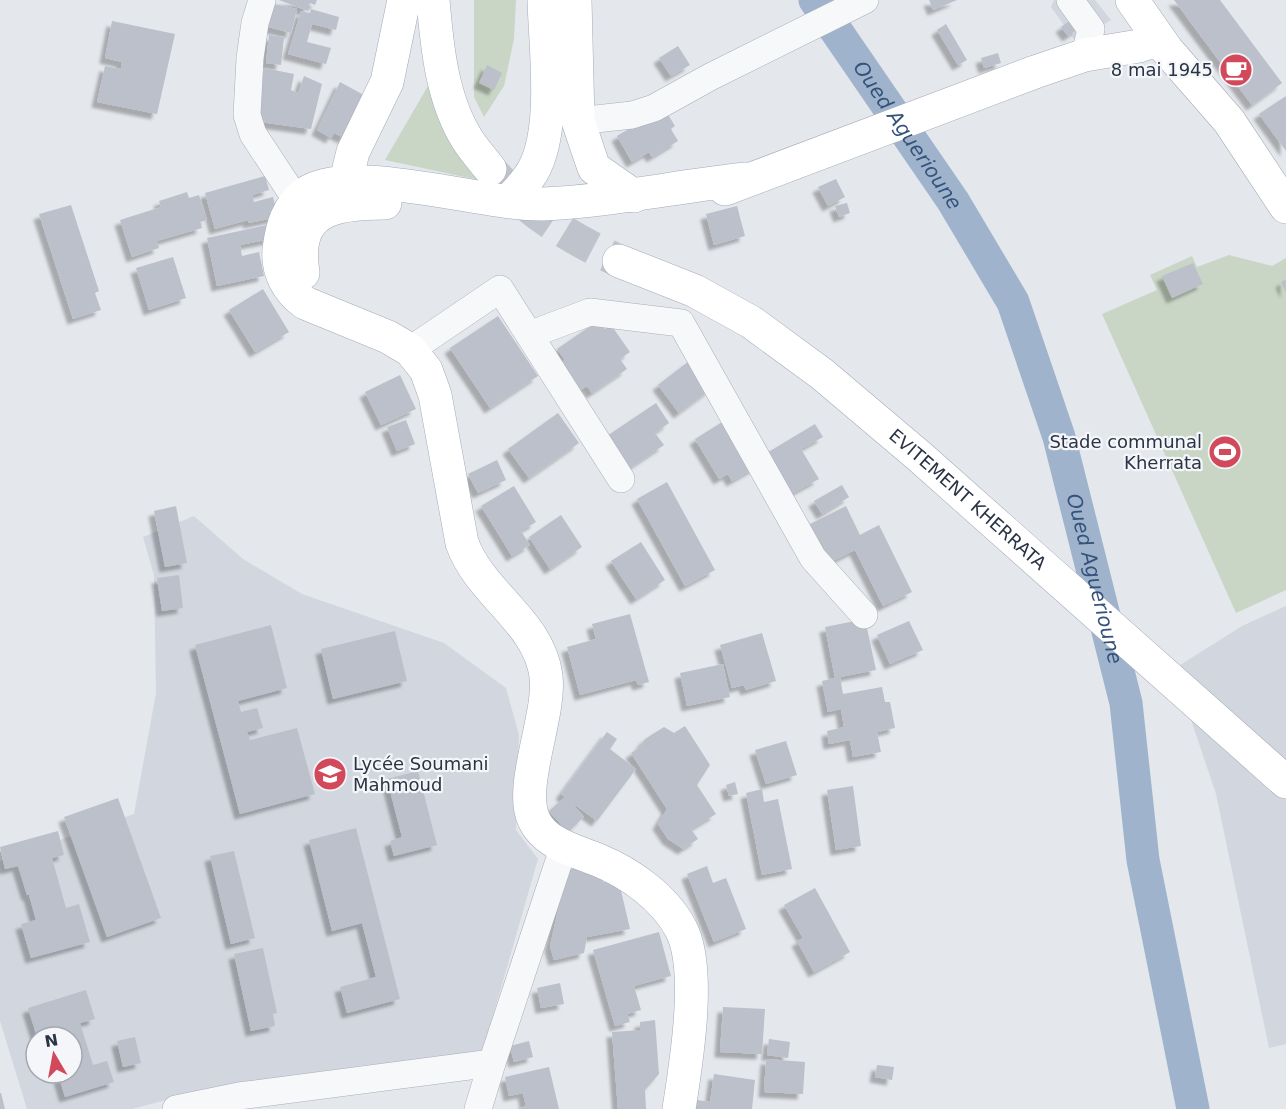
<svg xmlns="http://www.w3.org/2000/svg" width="1286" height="1109" viewBox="0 0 1286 1109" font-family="'DejaVu Sans',sans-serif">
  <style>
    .built { fill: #d2d6de; fill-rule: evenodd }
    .green { fill: #c9d6c5 }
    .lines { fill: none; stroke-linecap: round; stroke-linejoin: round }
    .river { stroke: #9fb4cc; stroke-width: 33 }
    .building { fill: #bbc0ca; filter: url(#shadow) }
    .major-tunnel { stroke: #bfc3cb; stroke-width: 33; stroke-dasharray: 33 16; stroke-linecap: butt }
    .minor-casing { stroke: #a9aeb7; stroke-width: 28 }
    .major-casing { stroke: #a3abb8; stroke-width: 34 }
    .minor { stroke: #f7f8fa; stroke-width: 27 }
    .major { stroke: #fff; stroke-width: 33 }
    .labels { text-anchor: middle; stroke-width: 4.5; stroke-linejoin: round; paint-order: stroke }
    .poi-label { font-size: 18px; fill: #2b3445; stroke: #f4f6f9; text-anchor: end }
    .street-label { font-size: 18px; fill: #2b3445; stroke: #f4f6f9 }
    .water-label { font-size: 20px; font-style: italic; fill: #34527a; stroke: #f4f6f9 }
  </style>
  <defs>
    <filter id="shadow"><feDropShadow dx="-5.5" dy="5.5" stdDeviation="1.5" flood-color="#0004"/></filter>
  </defs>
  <rect width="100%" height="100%" fill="#e4e7ec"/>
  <path class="built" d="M1054 0H1095L1111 20 1076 42 1051 7Z
    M194 516 243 559 302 594 444 643 506 688 519 735 516 830 538 859 482 1054 170 1099 132 1109H27L0 1021V861L134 814 156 693 154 575 143 537ZM36 1037H72V1073H36Z
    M1286 606V1044L1269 1048 1216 794 1174 669 1242 626Z"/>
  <path class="green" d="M474 0H516L514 39 504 86 484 117 474 97Z
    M432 79 488 182 385 160Z
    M1229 255 1272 266 1286 258V590L1236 613 1102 314 1157 290 1150 275 1192 256 1197 267Z"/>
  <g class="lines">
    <path class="river" id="s1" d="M815 0 953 201 1013 302 1059 437 1126 703 1143 860 1193 1109"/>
  </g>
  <path class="building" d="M279 0H317L315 5 310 3 308 11Z
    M929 0H957L933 10Z
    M1174 0H1220L1282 83 1252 105Z
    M274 4 297 9 291 33 268 27Z
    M311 9 339 17 336 30 312 24 307 42 331 48 326 64 288 54 301 11 310 13Z
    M1071 20 1078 29 1068 36 1061 27Z
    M112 21 175 34 157 114 97 102 105 66 121 69 122 62 105 58Z
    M946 24 967 60 958 65 937 30Z
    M269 35 284 37 281 65 266 63Z
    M678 46 690 65 671 76 659 58Z
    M998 53 1001 63 984 68 981 58Z
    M487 65 502 73 494 90 479 83Z
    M264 68 294 74 291 90 298 93 304 76 322 84 311 129 260 122 258 105Z
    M340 82 371 99 344 138 334 133 331 138 317 130Z
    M1286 96V151L1259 114Z
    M664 108 675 126 671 129 678 141 652 157 649 152 632 162 617 136Z
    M265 176 269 190 252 195 254 202 273 197 278 217 249 223 248 220 215 229 205 193Z
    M836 179 845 197 828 206 818 187Z
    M187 192 189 198 199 195 207 220 200 222 202 228 157 241 159 248 132 257 120 220 161 207 159 201Z
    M847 203 850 213 839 217 835 206Z
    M71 205 99 291 95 293 101 310 73 319 39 214Z
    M737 206 745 236 714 245 706 214Z
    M267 225 270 239 240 245 242 256 259 252 264 276 217 286 207 238Z
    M173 257 186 298 149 310 136 268Z
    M1193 263 1203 284 1172 298 1162 276Z
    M1286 279V293L1281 282Z
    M263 289 289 332 255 352 229 310Z
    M498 316 538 376 490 408 450 348Z
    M599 320 605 329 611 325 630 352 620 359 627 369 592 393 587 386 578 392 559 364 565 360 557 349Z
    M689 361 711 389 679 413 658 385Z
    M400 375 416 409 381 425 365 392Z
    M656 403 669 423 655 433 664 445 628 469 607 436Z
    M558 413 579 443 529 478 508 449Z
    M727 419 756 467 732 481 728 474 719 479 695 439Z
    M406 420 415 444 397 451 387 427Z
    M815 424 823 437 801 449 819 479 789 495 765 454Z
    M497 460 506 480 478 493 468 474Z
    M667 482 715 570 685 586 637 499Z
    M842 485 849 497 822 514 814 501Z
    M514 486 536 522 521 531 530 545 512 556 481 506Z
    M176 506 187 563 165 567 154 511Z
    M846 506 860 535 879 525 912 592 883 606 855 550 825 565 806 526Z
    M561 515 582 547 550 569 529 537Z
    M641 542 665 580 636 599 611 561Z
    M179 575 183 608 162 611 157 578Z
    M630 614 649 682 638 685 636 680 580 695 567 647 596 639 592 624Z
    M865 619 876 670 840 677 843 694 882 687 885 702H890L895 728 877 732 881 752 853 757 850 740 829 744 827 731 844 727 841 709 828 712 822 681 835 678 825 627Z
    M909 621 923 650 890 664 877 635Z
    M271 625 287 688 238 701 241 712 257 708 263 728 247 732 250 740 297 728 315 794 240 814 195 645Z
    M395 631 407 681 333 699 321 649Z
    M762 633 776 681 746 690 744 685 732 688 720 645Z
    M723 664 730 697 687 706 680 673Z
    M685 726 710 765 697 785 716 814 691 829 698 839 683 849 668 839 658 824 667 809 631 753 639 748 645 739 664 727 674 733Z
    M607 732 617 739 610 749 636 769 597 821 570 801 584 817 568 832 549 811 565 797 561 794Z
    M786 741 797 775 766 784 755 750Z
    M418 771 437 845 394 856 390 841 402 837 387 779Z
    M735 782 738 794 729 796 726 785Z
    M853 786 861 846 836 850 827 790Z
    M762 789 764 802 778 799 792 869 762 875 746 793Z
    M118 798 161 918 107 937 64 817Z
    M356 828 400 999 347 1013 340 987 376 977 362 923 332 931 309 840Z
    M58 831 64 855 52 858 66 908 79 904 90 942 31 958 21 924 36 920 29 895H27L18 866 5 869 0 847Z
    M234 851 255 938 231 944 210 856Z
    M707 866 713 883 726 878 746 929 714 942 687 874Z
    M581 867 600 871 603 882 618 878 630 929 587 937 584 953 554 960 550 946 567 870Z
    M815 888 850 952 814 972 797 941 803 938 784 905Z
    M659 932 671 976 634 986 641 1010 627 1014 630 1022 615 1026 593 950Z
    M263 948 277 1013 273 1014 275 1026 251 1031 234 954Z
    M560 983 564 1004 541 1008 537 988Z
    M86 990 95 1019 80 1023 93 1065 107 1061 114 1082 65 1097 59 1077 65 1076 64 1073H72V1037H53L51 1032 37 1037 28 1008Z
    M723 1007 765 1009 762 1054 720 1052Z
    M655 1020 659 1074 645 1090 646 1109H618L612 1032 640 1030V1022Z
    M135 1037 141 1063 123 1067 117 1041Z
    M769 1039 790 1042 788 1058 767 1055Z
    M529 1041 533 1057 514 1062 510 1046Z
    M766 1059 805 1062 803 1094 764 1092Z
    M877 1065 894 1067 892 1080 875 1077Z
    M549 1067 559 1109H517L526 1106 523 1093 509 1096 505 1077Z
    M714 1074 755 1080 752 1109H696L697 1100 710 1102Z
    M0 1093H1L5 1109H0Z"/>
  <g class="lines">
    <path class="major-tunnel" d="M490 169C527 213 569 237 619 261"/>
    <defs>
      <path id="minor" d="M262 0 255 23 250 58 247 115 253 134 297 201
        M1070 0 1091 29 1085 55
        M578 121 632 115 654 108 710 77 865 0
        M529 335 590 312 681 323 813 558 864 615
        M410 350 500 289 621 479
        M176 1109 239 1096 492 1063 564 846
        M478 1109 492 1063"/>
      <g id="major">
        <path d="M433 0C437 47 442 99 467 139 474 150 482 159 490 169"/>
        <path d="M575 0 578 121 594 168 634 196"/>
        <path d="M1132 0 1167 50 1229 121 1286 207"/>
        <path d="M725 189 1035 72 1085 55 1139 46 1159 39"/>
        <path d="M508 201C515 194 523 186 529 177 558 138 545 47 544 0"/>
        <path d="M344 204 349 168 353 152 387 82 404 0"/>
        <path id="s2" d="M619 261 695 291 751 322 822 374 919 456 1286 782"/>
        <path d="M303 273C293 209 334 203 385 203"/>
        <path d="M679 1109C686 1064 702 969 681 929 665 898 630 873 598 860 576 851 545 844 534 820 518 787 551 715 546 676 539 621 481 595 462 543L435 395 426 370 410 350 388 337 305 303C287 290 277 271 279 249 282 227 287 207 306 193 351 162 485 206 543 204 612 201 678 186 746 179"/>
      </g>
    </defs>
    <use href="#minor" class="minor-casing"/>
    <use href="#major" class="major-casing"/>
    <use href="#minor" class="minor"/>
    <use href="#major" class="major"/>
  </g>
  <defs>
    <symbol id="cafe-disc" viewBox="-11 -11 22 22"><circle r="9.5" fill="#d1495b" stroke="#f4f6f9"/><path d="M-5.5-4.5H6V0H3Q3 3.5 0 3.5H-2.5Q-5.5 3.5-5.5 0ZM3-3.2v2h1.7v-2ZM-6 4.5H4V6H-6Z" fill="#fff"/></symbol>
    <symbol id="stadium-disc" viewBox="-11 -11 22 22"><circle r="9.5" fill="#d1495b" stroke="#f4f6f9"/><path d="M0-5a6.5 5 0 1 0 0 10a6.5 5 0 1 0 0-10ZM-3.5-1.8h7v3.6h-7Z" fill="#fff"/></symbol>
    <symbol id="school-disc" viewBox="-11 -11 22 22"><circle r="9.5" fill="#d1495b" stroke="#f4f6f9"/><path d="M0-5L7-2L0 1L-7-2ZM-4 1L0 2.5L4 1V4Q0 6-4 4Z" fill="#fff"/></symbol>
  </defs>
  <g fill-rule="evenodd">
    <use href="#cafe-disc" x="1217" y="51" width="38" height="38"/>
    <use href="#stadium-disc" x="1206" y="433" width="38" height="38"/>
    <use href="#school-disc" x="311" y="755" width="38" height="38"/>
  </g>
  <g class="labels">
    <g class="poi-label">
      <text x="1213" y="76">8 mai 1945</text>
      <text x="1202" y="448">Stade communal<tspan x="1202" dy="21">Kherrata</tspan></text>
      <text x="353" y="770" text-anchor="start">Lycée Soumani<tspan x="353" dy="21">Mahmoud</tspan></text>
    </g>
    <g class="street-label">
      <text dy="6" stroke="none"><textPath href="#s2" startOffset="426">EVITEMENT KHERRATA</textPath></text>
    </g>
    <g class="water-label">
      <text dy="7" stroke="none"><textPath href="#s1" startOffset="164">Oued Aguerioune</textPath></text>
      <text dy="7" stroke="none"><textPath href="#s1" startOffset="650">Oued Aguerioune</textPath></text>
    </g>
  </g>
  <g transform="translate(54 1055) rotate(350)"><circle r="28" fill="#f4f6f9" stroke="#a4a8b1" stroke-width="1.5"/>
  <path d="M0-4.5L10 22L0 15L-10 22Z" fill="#d1495b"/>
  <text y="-9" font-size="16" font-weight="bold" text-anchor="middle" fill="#2b3445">N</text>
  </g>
</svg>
